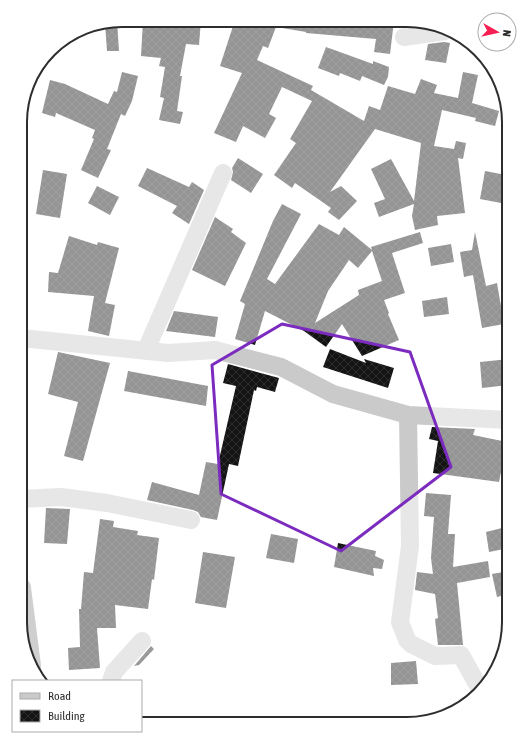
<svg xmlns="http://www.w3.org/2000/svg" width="529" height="744" viewBox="0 0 529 744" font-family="'Asap Condensed',sans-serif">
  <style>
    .building { fill: url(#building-cross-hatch); fill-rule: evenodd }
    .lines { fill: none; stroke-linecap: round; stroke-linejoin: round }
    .minor { stroke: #cacaca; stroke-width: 18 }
    .highway { stroke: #949494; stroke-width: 22 }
    .marked { fill: none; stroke: #7b2cbf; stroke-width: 3; stroke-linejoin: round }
    .rim { fill: none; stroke: #2d2d2d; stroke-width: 2 }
  </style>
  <defs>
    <pattern id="building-cross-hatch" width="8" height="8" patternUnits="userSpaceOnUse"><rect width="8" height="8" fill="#141414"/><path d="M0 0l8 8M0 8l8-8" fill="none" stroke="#2e2e2e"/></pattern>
  </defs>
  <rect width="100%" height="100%" fill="#fff"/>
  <path class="building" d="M143 20H201L199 45 186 44 180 76H182L177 111 183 112 180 124 159 120 164 98 160 97 165 67 159 66 161 58 141 56Z
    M235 20 394 21 390 54 374 52 376 39 306 33V32L276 27 268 48 263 46 257 60 313 86 311 90 364 121 369 106 380 110 388 86 415 94 421 79 437 85 434 93 458 98 463 72 478 75 472 103 499 111 495 126 475 121 476 118 442 110 434 146 454 149 456 141 466 143 463 159 458 158 465 213 437 216 438 225 415 230 412 216 414 204 379 217 374 203 385 199 371 169 391 159 414 201 421 143 375 129 330 192 341 186 357 201 339 220 328 212 331 208 295 183 292 188 274 175 296 143 290 139 312 101 282 87 269 114 276 118 265 138 243 126 236 142 214 133 242 73 220 66Z
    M117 21 119 51H107L105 23Z
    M444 42 450 43 446 63 425 60 428 44Z
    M326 47 373 64V61L389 67 388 77 384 85 362 76 360 81 340 73 339 76 318 68Z
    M122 72 138 76 132 101 125 116 121 114 107 149 111 150 98 178 81 170 94 139 92 138 95 130 56 113 55 117 42 113 50 80 65 84 108 104 114 91 117 92Z
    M238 158 263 174 251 193 231 180 233 172 232 168Z
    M147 168 189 187 192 182 204 190 189 224 172 213 177 206 138 186Z
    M43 170 67 174 60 218 36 214Z
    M485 171 506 175 501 203 480 199Z
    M97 186 119 197 110 215 88 203Z
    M282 204 301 214 267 279 275 284 319 224 339 235 344 227 372 250 371 247 420 232 423 243 392 253 405 293 384 300 389 313 388 314 399 340 362 356 342 324 326 347 304 331 265 311 255 345 235 339 245 304 240 301 273 221ZM372 251 382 281 358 290 359 295 315 323 328 291 349 260 358 268Z
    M215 217 233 229 231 232 246 243 225 286 192 270Z
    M475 232 486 286 497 283 504 324 482 328 473 275 464 277 460 252 472 250Z
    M69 236 97 245 98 242 119 248 105 303 115 305 109 336 88 331 94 296 48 292 49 272 58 273Z
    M451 244 454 262 431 266 428 248Z
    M447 297 449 314 424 317 422 301Z
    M174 311 218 317 215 337 166 331Z
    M330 349 366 363 364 359 394 368 388 388 323 367Z
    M58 352 110 363 83 461 64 456 78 402 48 394Z
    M509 359V385L482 388 480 362Z
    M228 364 279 378 275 392 257 387 256 391 254 390 238 466 229 464 217 520 201 517 198 512 193 510 147 500 152 482 199 495 206 462 218 464 236 386 223 383Z
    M128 371 208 386 206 406 124 391Z
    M432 427 475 429 473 435 507 442 499 482 433 473 438 441 429 439Z
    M426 493 451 495 448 534H455L453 567 488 561 490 577 457 583 463 645H438L435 619 438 618 435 594 415 590 417 572 433 574 431 558 434 517 424 516Z
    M46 508 70 509 67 544 44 543Z
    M100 519 114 521 113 527 138 531 137 535 159 538 154 580 152 579 148 609 115 605 116 628H97L100 668 69 670 68 648 80 647 79 609H81L84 572 93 573Z
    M506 527 509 548 489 552 486 532Z
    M271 534 298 539 294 563 266 558Z
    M338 543 376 551 375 556 384 560 382 569 373 568 374 576 334 567Z
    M203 552 235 557 226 608 195 603Z
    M509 571V594L497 597 492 574Z
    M151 646 154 649 139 665 134 666Z
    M416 661 418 684 391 685V663Z"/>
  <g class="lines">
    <path class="minor" d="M404 37 445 31
      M21 338 168 353 215 350 281 367 333 394 408 415 509 420
      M146 350 223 173
      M408 415 410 546 400 622 407 640 411 644 435 656 461 655 480 689
      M20 499 61 497 107 503 191 520
      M111 681 114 672 142 641"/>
    <path class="highway" d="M20 588 30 666"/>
  </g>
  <path d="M0 0H529V744H0ZM282 324 410 352 451 467 341 551 221 494 212 365Z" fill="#fff" fill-opacity=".55" fill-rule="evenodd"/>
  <path class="marked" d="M282 324 410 352 451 467 341 551 221 494 212 365Z"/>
  <path d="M0 0H529V744H0ZM122 27H407A95 95 0 0 1 502 122V622A95 95 0 0 1 407 717H122A95 95 0 0 1 27 622V122A95 95 0 0 1 122 27Z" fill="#fff" fill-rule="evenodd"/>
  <path class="rim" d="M122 27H407A95 95 0 0 1 502 122V622A95 95 0 0 1 407 717H122A95 95 0 0 1 27 622V122A95 95 0 0 1 122 27Z"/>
  <rect x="12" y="680" width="130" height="52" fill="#ffffff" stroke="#ababab"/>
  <rect x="20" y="693" width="20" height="6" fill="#cacaca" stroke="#ababab"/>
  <text x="48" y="700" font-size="12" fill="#2d2d2d">Road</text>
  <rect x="20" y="710" width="20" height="12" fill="url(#building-cross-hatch)" stroke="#ababab"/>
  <text x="48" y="720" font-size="12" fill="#2d2d2d">Building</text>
  <g transform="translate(497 32) rotate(98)"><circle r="19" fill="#ffffff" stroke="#ababab"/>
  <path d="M0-3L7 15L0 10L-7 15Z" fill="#f51f54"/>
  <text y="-6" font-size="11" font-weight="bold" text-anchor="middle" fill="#2d2d2d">N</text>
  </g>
</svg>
